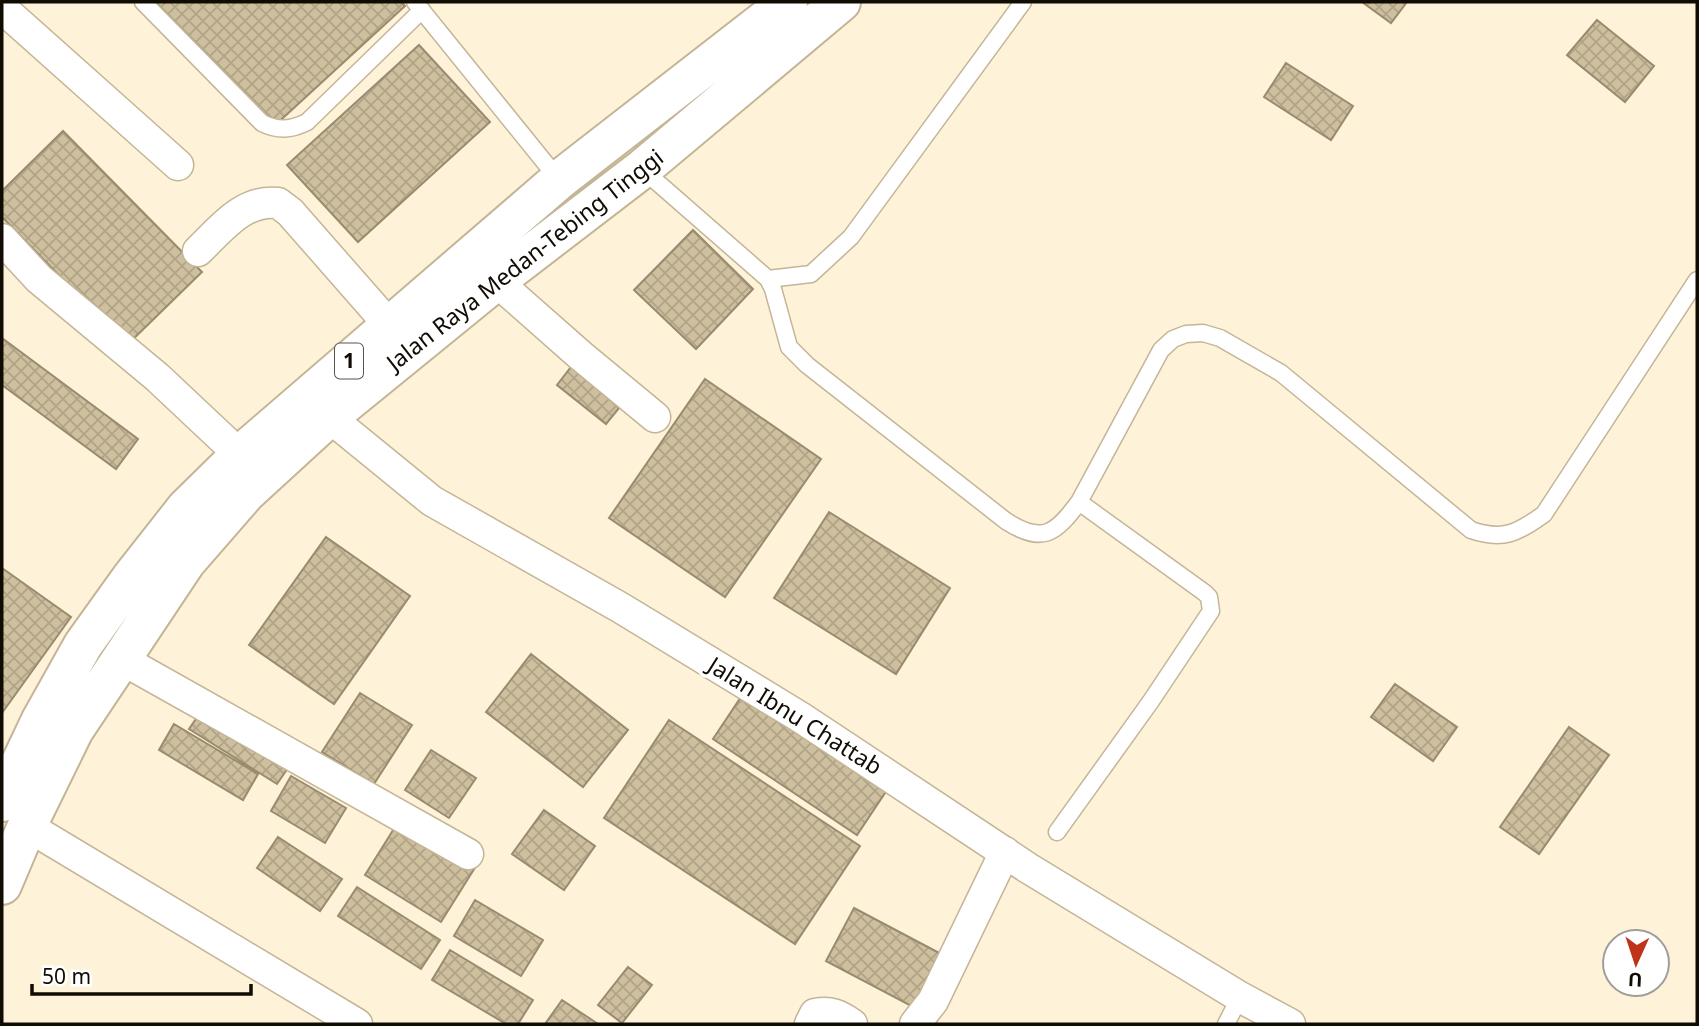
<svg xmlns="http://www.w3.org/2000/svg" width="1699" height="1026" viewBox="0 0 1699 1026" font-family="'Noto Sans',sans-serif">
  <style>
    .building { fill: url(#building-cross-hatch); stroke: #998b6e; stroke-width: 2 }
    .lines { fill: none; stroke-linecap: round; stroke-linejoin: round }
    .service-casing { stroke: #c4b597; stroke-width: 19 }
    .minor-casing { stroke: #c4b597; stroke-width: 33 }
    .trunk-casing { stroke: #c4b597; stroke-width: 42 }
    .service { stroke: #fff; stroke-width: 16 }
    .minor { stroke: #fff; stroke-width: 30 }
    .trunk { stroke: #fff; stroke-width: 38 }
    .labels { text-anchor: middle; stroke-width: 7; stroke-linejoin: round; paint-order: stroke }
    .shield { fill: #fff; stroke: #58554f; stroke-width: 2 }
    .shield-label { font-size: 21px; font-weight: bold; fill: #110c03 }
    .street-label { font-size: 23px; fill: #110c03; stroke: #fff }
  </style>
  <defs>
    <pattern id="building-cross-hatch" width="8" height="8" patternUnits="userSpaceOnUse" patternTransform="scale(1.75)"><rect width="8" height="8" fill="#cebf9f"/><path d="M0 0l8 8M0 8l8-8" fill="none" stroke="#b0a387"/></pattern>
  </defs>
  <rect width="100%" height="100%" fill="#fef2d9"/>
  <path class="building" d="M155 2H401L405 6 272 128Z
    M1362 2H1407L1391 23Z
    M1597 20 1654 66 1625 102 1567 55Z
    M419 45 490 122 358 242 287 165Z
    M1286 63 1353 106 1331 140 1264 97Z
    M63 131 202 272 127 345 2 217V191Z
    M693 230 753 289 696 349 634 290Z
    M2 338 138 439 116 469 2 385Z
    M578 358 628 397 606 424 557 385Z
    M705 379 821 459 725 597 609 518Z
    M829 512 950 588 896 674 774 598Z
    M326 537 410 596 334 704 249 645Z
    M2 568 71 617 2 713Z
    M531 654 628 730 583 787 486 712Z
    M1395 684 1457 727 1433 761 1371 717Z
    M360 693 412 725 374 784 322 752Z
    M743 694 887 790 857 835 713 739Z
    M202 710 290 765 277 784 189 729Z
    M669 720 860 846 795 944 604 818Z
    M174 724 258 774 243 800 159 750Z
    M1569 727 1609 755 1539 854 1500 827Z
    M431 750 476 778 449 818 405 790Z
    M291 776 346 808 325 843 271 811Z
    M544 810 595 846 564 890 512 854Z
    M400 819 476 866 441 922 365 875Z
    M278 837 342 879 320 911 257 868Z
    M357 887 440 940 421 969 338 916Z
    M475 900 543 940 521 976 454 936Z
    M854 908 943 955 915 1008 826 961Z
    M450 950 533 1000 518 1024H506L432 980Z
    M628 967 652 985 622 1023 598 1005Z
    M562 1000 598 1024H545Z"/>
  <g class="lines">
    <defs>
      <path id="service" d="M143 2 262 123C278 131 291 130 307 122L422 10
        M415 2 559 180
        M642 169 768 279 773 289 789 347 807 365 1006 521C1043 545 1056 533 1079 502L1161 350 1173 339 1186 334 1203 333 1220 338 1281 373 1471 530C1503 541 1518 533 1544 514L1697 280
        M768 279 811 274 851 237 1023 2
        M1057 832 1151 701 1211 611 1209 597 1205 593 1079 502
        M1226 1024 1240 997"/>
      <path id="minor" d="M2 8 178 165
        M2 239 39 279 157 377 240 455
        M198 251C221 229 243 199 278 203L290 212 390 326
        M496 281 580 355 655 417
        M316 402 329 417 432 501 621 608 800 717 1028 868 1240 997 1290 1024
        M121 659 468 854
        M27 826 357 1024
        M810 1024 815 1014C831 1011 839 1015 852 1024
        M915 1024 933 1001 1005 852"/>
      <path id="trunk" d="M2 802 41 720 83 645 131 578 186 508 240 455 559 180 788 2
        M2 885 27 826 74 730 186 562 246 493 329 417 496 281 642 169 841 2"/>
    </defs>
    <use href="#service" class="service-casing"/>
    <use href="#minor" class="minor-casing"/>
    <use href="#trunk" class="trunk-casing"/>
    <use href="#service" class="service"/>
    <use href="#minor" class="minor"/>
    <use href="#trunk" class="trunk"/>
  </g>
  <g class="labels">
    <rect class="shield" x="335" y="343.5" width="28" height="35" rx="5"/>
    <g class="shield-label">
      <text x="349" y="368">1</text>
    </g>
    <g class="street-label">
      <text transform="translate(525 260) rotate(-38)" y="8">Jalan Raya Medan-Tebing Tinggi</text>
      <text transform="translate(795 716) rotate(32)" y="8">Jalan Ibnu Chattab</text>
    </g>
  </g>
  <rect width="1699" height="1026" fill="none" stroke="#110c03" stroke-width="7"/>
  <g transform="translate(1636 963) rotate(183)"><circle r="33" fill="#ffffff" stroke="#a09e9a" stroke-width="2"/>
  <path d="M0-5L12 26L0 18L-12 26Z" fill="#bf3418"/>
  <text y="-10" font-size="19" font-weight="bold" text-anchor="middle" fill="#110c03">U</text>
  </g>
  <path d="M32 984v10h219v-10" fill="none" stroke="#110c03" stroke-width="3.5"/>
  <text x="42" y="984" font-size="21" fill="#110c03" stroke="#ffffff" stroke-width="5" paint-order="stroke">50 m</text>
</svg>
